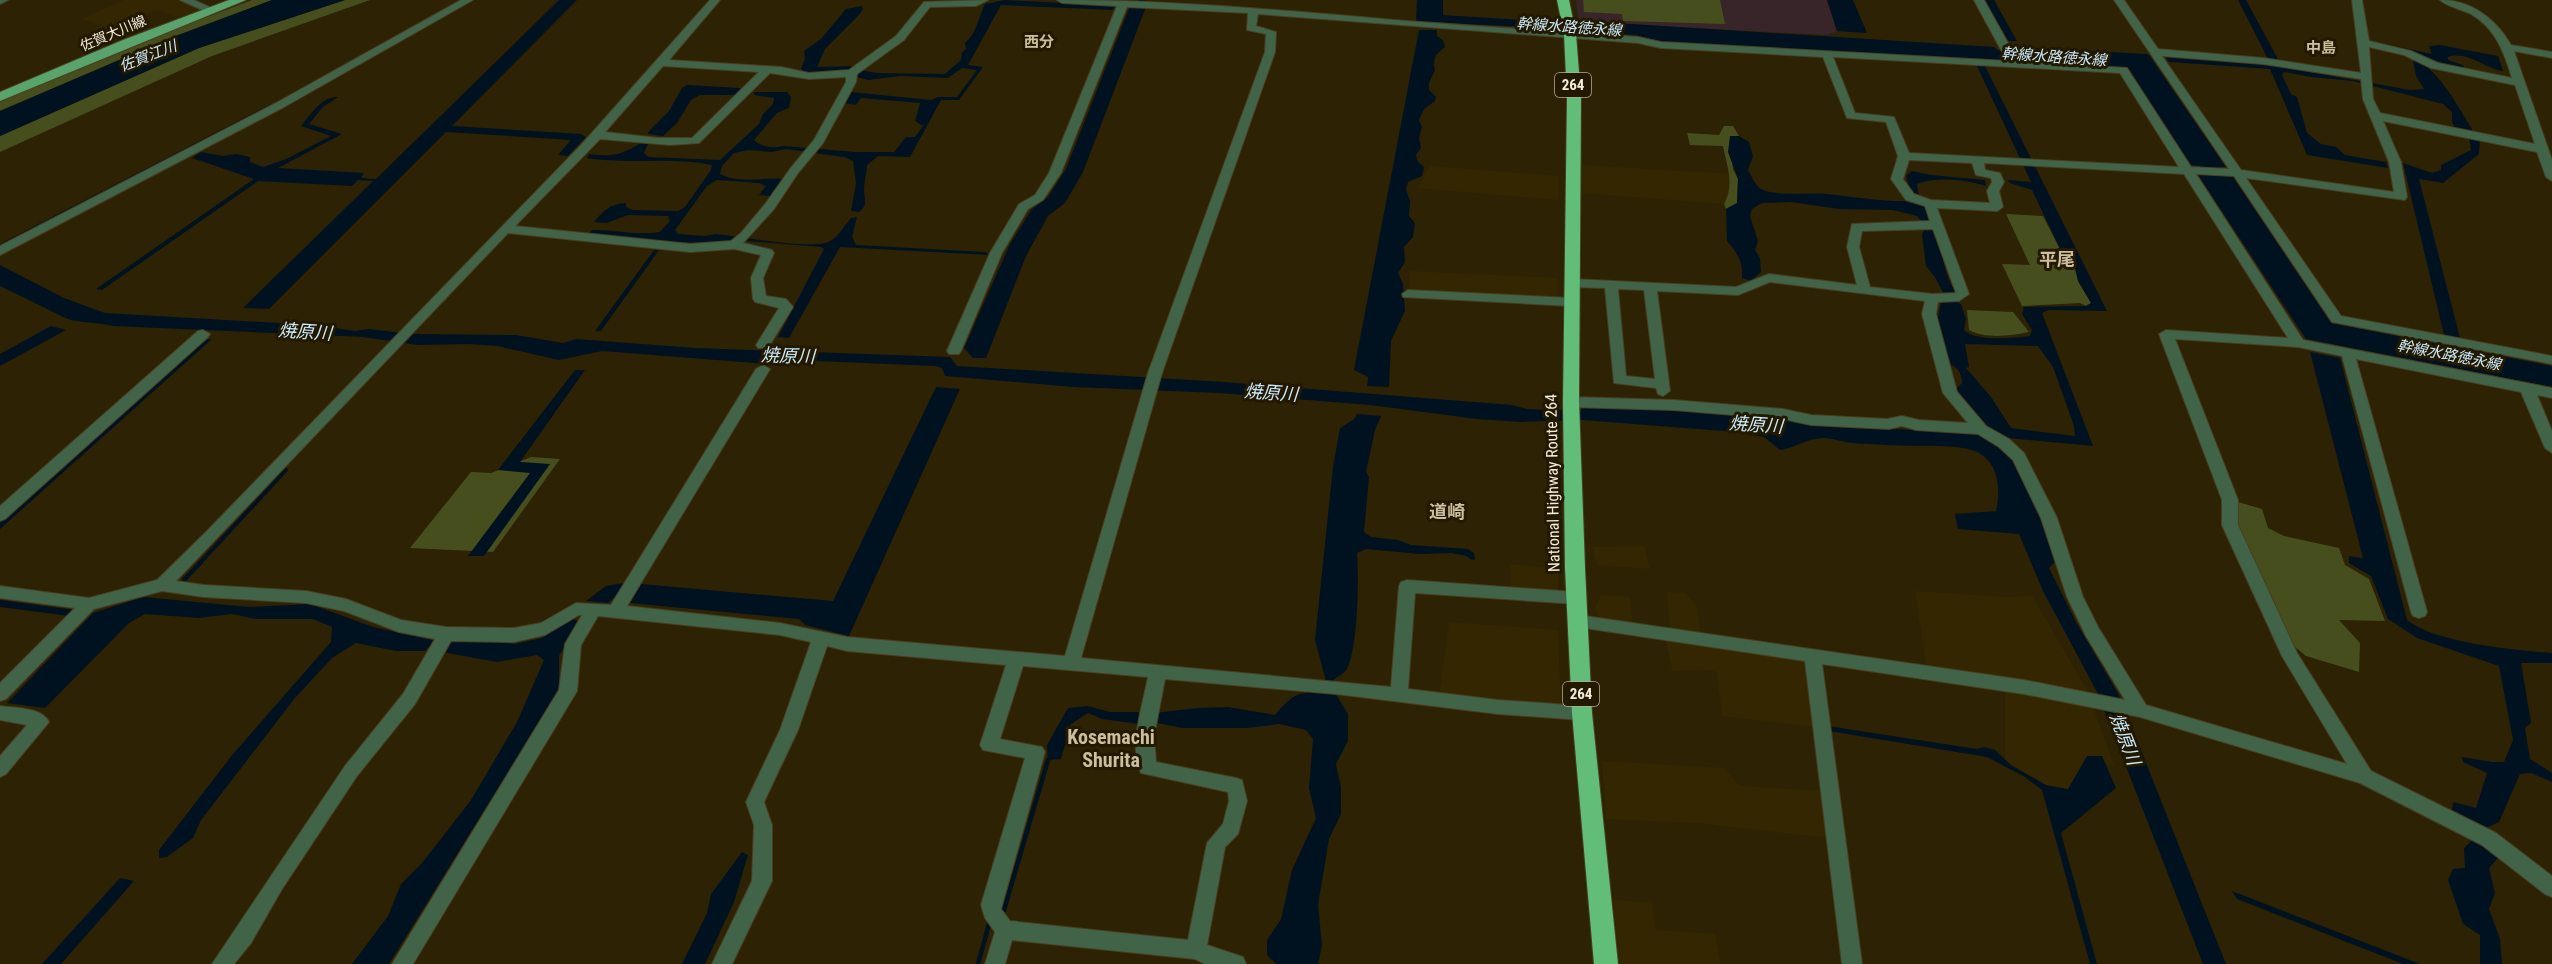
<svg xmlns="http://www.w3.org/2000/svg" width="2552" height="964" viewBox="0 0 2552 964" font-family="'Roboto Condensed','Noto Sans JP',sans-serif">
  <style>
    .built { fill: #342700 }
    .education { fill: #38252a }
    .green { fill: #474e1d }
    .water { fill: #00121f; fill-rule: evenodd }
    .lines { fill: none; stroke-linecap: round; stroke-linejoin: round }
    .stream-far1 { stroke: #00121f; stroke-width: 4 }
    .stream { stroke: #00121f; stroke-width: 4.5 }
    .minor-casing { stroke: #493e22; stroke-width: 2 }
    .major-casing { stroke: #493e22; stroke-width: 2 }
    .highway-casing { stroke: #493e22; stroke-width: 2 }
    .minor { fill: #416449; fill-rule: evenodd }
    .major { fill: #59a46c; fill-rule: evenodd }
    .highway { fill: #62bd79; fill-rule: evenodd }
    .labels { text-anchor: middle; stroke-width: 6; stroke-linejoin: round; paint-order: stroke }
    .far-street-label { font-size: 14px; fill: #f3ecdb; stroke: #231900 }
    .far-water-label { font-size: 15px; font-style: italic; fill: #cae9fb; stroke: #231900 }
    .far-neighbourhood-label { font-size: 15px; font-weight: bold; fill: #cdbf9d; stroke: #231900 }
    .shield { fill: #231900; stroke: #b5ad99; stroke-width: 1.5 }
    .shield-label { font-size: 15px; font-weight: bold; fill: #f3ecdb }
    .street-label { font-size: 16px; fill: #f3ecdb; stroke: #231900 }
    .neighbourhood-label { font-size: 18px; font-weight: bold; fill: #cdbf9d; stroke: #231900 }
    .water-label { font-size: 18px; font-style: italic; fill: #cae9fb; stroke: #231900 }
    .quarter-label { font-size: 20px; font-weight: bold; fill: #cdbf9d; stroke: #231900 }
  </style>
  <rect width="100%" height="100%" fill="#2d2204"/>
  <path class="built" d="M124 0H177L201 9 178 18 157 10 106 26 82 19Z
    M1582 165 1731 174 1730 193 1724 204 1582 193Z
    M1430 166 1559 176 1558 200 1417 188Z
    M1409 271 1558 278 1557 299 1410 291Z
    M1644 546 1650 569 1597 565 1592 547Z
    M1510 564 1558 569V593L1511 590Z
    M1915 591 2006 597 2032 596 2086 688 2114 765 2089 763 2071 801 2005 764V690L1927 669Z
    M1667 592 1685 593 1696 605 1703 645 1808 660 1816 727 1722 716 1717 672 1707 670 1672 671 1664 631 1670 629Z
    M1601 595 1630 597 1633 626 1601 622 1595 609Z
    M1449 622 1558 630 1561 708 1439 695Z
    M1602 761 1724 768 1739 786 1824 791 1830 838 1696 823 1606 819Z
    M1613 900 1652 903 1656 930 1715 934 1721 964H1619Z"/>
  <path class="education" d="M1576 0H1827L1837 31 1828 35 1579 22Z"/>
  <path class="green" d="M252 0H272L173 37 0 111V102L101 57Z
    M345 0H370L212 56 0 152V136L199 48Z
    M1583 0H1720L1725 24 1623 21 1622 14 1584 12Z
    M1724 126H1733L1739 136H1730L1733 169 1738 179 1737 203 1726 209 1724 204C1735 184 1727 167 1723 146L1690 145 1687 133 1719 135Z
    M2006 214 2043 216 2062 253 2074 264 2078 281 2091 303 2086 306 2080 303 2022 306 2002 264 2030 265Z
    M1967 310 2013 312 2029 332C2011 336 1985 339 1969 330Z
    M531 457 560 459 493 552 410 548 471 472 491 473Z
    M2238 502 2262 509 2268 528 2284 536 2339 548 2345 565 2369 579 2385 621 2339 620 2360 643 2359 672 2306 656 2289 642 2234 524Z"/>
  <path class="water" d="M272 0H345L199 48 0 136V111L173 37Z
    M559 0H577L452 126 581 134 586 137 568 156 558 155 571 140 446 132 269 309 243 308 373 181 358 180 352 186 258 181 102 290 96 289 254 179 192 158 201 152 223 156 236 154 250 157V162L263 167 286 159 331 136 301 126C310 115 322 96 338 97L323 107 309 124 342 134 278 168 364 173 361 178 376 179Z
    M1005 0 1115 6 1113 10 1001 5 968 65 983 67 959 100H941L910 157 878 156 867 165C867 174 864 181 864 190 864 200 869 204 859 212L851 211 856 183 853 161 844 157 786 149 772 152 748 150 734 153 722 166 720 174C739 184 763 177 784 179L770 196 759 195 766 186 759 183 717 180 707 186 675 230 678 234 705 236 716 234C737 236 812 250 828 242 838 238 844 226 851 218L857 217 852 237 856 245 986 252 989 255 840 247 789 338 778 337 824 249 821 247 734 240 711 243 660 242 589 233 592 230C615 229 636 236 660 232L670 221 668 216 628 215 607 223 594 222C604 210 610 204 626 203V207L633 210 678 211 685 207 711 170 712 165C670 156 629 165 587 158L589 154C614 157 620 155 641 143L648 144 644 153 649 157 720 160 759 124 763 114 773 104 774 98 754 95V92H787L791 97 789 108 777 113 754 140C761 147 774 149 783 146L856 152H894L906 137H915L923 126 915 121 920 103 861 98 856 105 844 103 851 92 931 100 938 97H957L977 70 962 68 948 78 901 76 868 80 857 77 860 70 877 73 945 74 961 60 962 52 966 49 965 43C977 33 978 18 985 4Z
    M1136 0H1149L1141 1 1140 6 1146 7 1083 172 1065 203 1048 216 1026 256 986 358H973L964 348 1010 244 1032 209 1048 197 1066 169 1130 6H1137L1139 0Z
    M1417 0H1443V15L1554 22 1556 24 1581 26 1585 21 1994 47 1998 50 2016 51 2015 47 2146 54 2149 55 2226 167 2217 168 2223 176 2233 177 2331 323 2552 366V387L2306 339 2198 175 2205 174 2200 166 2191 165 2128 68 2023 61 2021 58 2002 57 2004 60 1661 42 1636 35 1584 32 1582 29 1416 22Z
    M1827 0H1853L1867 33 1837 31Z
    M1985 0H1994L2017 41H2008Z
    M2238 0H2246L2279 61 2268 59Z
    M861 6 863 9 859 15 825 49 817 67 855 66 854 69 849 71 803 72 801 69 805 58 804 51 821 39 846 9Z
    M1419 30H1437V36L1443 40 1445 47C1436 54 1432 59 1435 70L1429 83V90L1436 97 1435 101 1424 109 1419 120 1422 127 1419 138 1421 148 1416 155 1418 162 1424 167 1422 176 1408 182 1406 189 1410 201 1409 216 1415 223 1413 237 1404 247 1405 262 1398 273 1403 284 1405 311 1391 341 1389 387 1367 386 1368 377 1354 370Z
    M2372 41 2432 54 2429 46 2440 45 2498 56 2503 71C2486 69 2467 50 2448 57V60L2463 65 2465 69 2431 61 2418 54Z
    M2165 56 2271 65 2410 90 2424 89 2416 76 2413 60C2436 64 2460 110 2472 129V132L2455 129 2452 122V112L2443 104 2353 81 2311 77 2284 72 2282 75 2291 94 2297 97 2307 133 2321 144 2336 147 2345 155 2386 162 2388 168 2307 155 2270 69 2169 62Z
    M1977 66H1985L2107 311 2049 310 2042 313 2093 446 2007 438 2010 454 2039 508 2057 560 2049 568 2076 622 2119 695 2226 964H2203L2097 692 2043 591 2019 534 1958 529 1955 514 1996 511C2001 490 1999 461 1975 451 1953 443 1913 447 1888 445 1876 444 1863 444 1851 443 1842 442 1833 438 1824 438 1807 438 1796 448 1780 450L1764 437 1736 432 1582 420 1520 422 1477 419 1370 405 1219 393 1073 387 945 376 942 368 935 366 793 360 779 365 602 351 559 360 497 346 469 344 418 345 363 337 113 326C97 322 75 323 63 317 43 307 21 296 0 286V265L64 298 105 313 315 325 355 331 369 329 411 334 516 335 563 343 576 339 695 348 950 357 957 366 1224 382 1512 405 1527 409 1581 411 1582 407 1679 410 1787 419 1810 425 1976 433 1991 439 1984 426 1956 389 1962 383C1961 374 1960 369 1951 365L1937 321 1941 303 1948 302 1935 277 1926 266 1922 234 1926 227 1917 216 1893 210 1839 209 1791 202 1762 203 1752 209 1750 216 1758 241 1755 250 1760 258 1761 272 1751 281 1742 278C1743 261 1738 254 1727 241L1726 209 1737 203 1738 179 1728 152 1730 136H1739L1749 142 1753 156 1748 170C1752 177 1755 185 1761 189 1776 197 1808 192 1826 194 1855 197 1883 202 1913 201L1906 176 1912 171 1931 175 1985 180 1986 186C1967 180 1936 176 1917 184L1919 196 1929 216 1928 221C1942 239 1941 255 1947 275 1951 287 1957 288 1956 302L1961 304 1966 319 1964 330C1975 342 2015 338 2030 336L2032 330 2022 314 2024 307 2086 306 2091 303 2078 281 2074 264 2062 253 2032 190 2010 183 2007 180 2031 182ZM1965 344 2038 346 2053 367 2074 426 2075 436 2011 428 1991 397 1966 368 1969 367Z
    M687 85 740 88 742 90 737 95H700L691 100 677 123 663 136 648 134 649 131 669 111 682 88Z
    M271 104 274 105 0 247V244Z
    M2469 137 2480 139 2479 154 2443 183 2419 179 2460 338 2444 335 2403 163 2432 173 2441 170V165L2471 150Z
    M654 250H659L601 331H595Z
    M51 326 66 330 0 366V354Z
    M212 339 0 529V520L203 340Z
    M2310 352 2340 358 2407 620C2435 643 2515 650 2552 653V663H2521L2531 723 2525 728 2530 759 2552 773V782L2531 773 2520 774 2499 822 2486 828 2485 844 2500 856 2489 868 2495 893 2489 909 2500 939 2502 964H2480V935L2463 924 2448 880 2453 869 2465 868 2464 848 2473 839 2452 812 2453 802 2476 808 2487 773 2463 762 2462 757 2492 762H2504L2513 740 2499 666 2417 638 2388 619 2371 576 2349 563V556L2363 558Z
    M575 370H585L520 462 550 464 484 556H468L530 473 498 470Z
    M936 387 960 389 849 636 805 625 799 619 630 603 641 584 833 601Z
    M1357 414 1381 416 1375 430 1366 472 1369 477 1364 532 1371 537 1398 540 1411 545 1468 549 1474 553 1475 559 1472 560 1466 556 1452 553 1420 554 1366 549 1357 553C1359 577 1358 648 1347 669 1344 673 1338 677 1333 680L1332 693 1337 696 1348 714V741L1336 764 1341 787V814L1329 839 1318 905 1322 945 1318 964H1276L1267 955V940L1281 919 1292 870 1316 818 1309 788 1313 739 1306 730 1279 724 1247 728H1182L1153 722 1155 713 1197 708 1228 707 1275 715C1291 696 1297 692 1322 691L1326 681 1315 640 1333 467 1340 428 1354 419Z
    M624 583 615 597 608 603 586 601 606 586Z
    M144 597 249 607 310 604 373 627 432 640H480L515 644 542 638 572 618 579 622 559 656V690L389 964H352L388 916 401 884 422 863 471 800 517 722 544 660 537 655 497 662 442 652 445 647H429L425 651H396L356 643 332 658 295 698 201 820 193 838 167 857 159 858V850L233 754 331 642 332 627 313 619H256L232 614 199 618 145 614 129 623 45 708 7 703 93 613Z
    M0 600 75 610 69 616 0 607Z
    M1088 706 1110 712H1138L1141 715 1139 724 1102 719 1088 713 1071 724 1061 759 1048 760 1047 745 1068 708Z
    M1828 726 1977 749 1984 747 1995 750 2011 765 2046 785 2068 789 2087 756H2102L2116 788 2061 833 2097 964H2090L2042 790 2025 777 1987 757 1829 731Z
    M742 852 748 855 734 902 705 964H682L707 913 711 894Z
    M120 878 134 881 61 964H42Z
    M2232 891 2420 964H2403L2237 899Z"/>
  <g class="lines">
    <path class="stream-far1" d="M199 564 286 470"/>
    <path class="stream" d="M184 580 201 562
      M1004 910 1048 760
      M978 964 989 924"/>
    <defs>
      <path id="minor" d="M0 0H8L0 4Z
        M180 0H194L216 10 207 12Z
        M461 0H473L284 107 0 255V246L276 103Z
        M710 0H720L669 60 781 67 809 73 849 70 896 36 924 2 988 0 976 6 930 7 904 40 857 74 856 82 823 143 798 173 774 209 743 243 772 250 774 253 763 278 766 296 786 299 793 307 768 348H758L756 345 779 308 755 302 753 299 751 278 761 255 734 249 690 252 508 233 176 581 204 585 306 591 346 599 401 620 446 627 514 628 541 623 576 603 611 605 756 369 763 365 770 369 627 606 780 623 847 637 1065 656 1148 373 1265 52 1266 34 1247 30 1248 13 1127 7 1061 173 1043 200 1028 209 1002 253 961 351 959 354H949L947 351 990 253 1019 204 1035 195 1049 173 1117 6 1062 3 1057 0C1174 0 1290 11 1406 21 1484 27 1561 32 1638 37L1661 42 2007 61 1974 0H1984L2018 61 2127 68 2191 167 2229 169 2114 0H2124L2158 49 2263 58 2361 73 2352 0H2362L2369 41 2411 51 2438 63 2512 78C2504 52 2496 29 2471 14 2461 9 2448 7 2440 0 2471 0 2495 18 2511 45L2552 52V58L2514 51 2552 160V181L2546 177 2537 152 2383 121 2401 162 2407 197 2405 200 2246 178 2341 316 2552 356V364L2332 322 2234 176 2196 174 2303 340 2552 388V398L2537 395 2552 431V453L2545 448 2521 392 2356 359 2427 612 2425 616 2419 618 2413 616 2411 612 2342 356 2298 347 2175 339 2238 500V525L2297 653 2371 771 2496 833 2552 876V897L2545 894 2482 845 2360 783 2140 717 2024 694 1822 664 1862 964H1842L1805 661 1578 627 1572 626 1570 621 1572 616 1578 615 2024 680 2125 700 2086 636 2067 597 2041 518 2013 460 1999 447 1978 434 1916 430 1902 426 1889 429 1811 425 1783 419 1673 410 1571 407 1564 402 1571 397 1673 400 1783 409 1811 415 1887 419 1902 416 1919 420 1968 423 1943 393 1922 314 1925 301 1770 282 1738 295 1657 291 1670 391 1663 396 1658 394 1656 388 1614 383 1605 288 1572 287 1566 283 1572 279 1736 287 1769 274 1857 285 1847 247 1852 224 1930 221 1925 206 1906 200 1891 179 1898 156 1886 122 1847 118 1823 57 1661 48 1638 43 1258 14 1256 26 1276 32 1275 52 1162 373 1081 658 1391 687 1399 586 1401 582 1407 580 1576 592 1582 594 1584 598 1582 602 1576 604 1415 593 1408 689 1498 700 1582 706 1588 708 1591 713 1588 718 1582 720 1498 714 1336 694 1165 679 1154 736 1156 762 1236 778 1242 780 1247 801 1238 834 1225 847 1207 945 1243 957 1246 964H1205L1195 959 1012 940 1005 964H985L995 932 985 918 981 905 1025 758 983 750 980 745 1006 665 847 651 827 646 798 730 764 802 772 825V881L732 964H712L752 881 754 825 746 802 780 730 811 642 780 635 598 616 581 645 577 691 574 696 413 964H392L559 690 565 644 582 615H579L545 635 514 642 451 641 415 704 357 776 282 889 251 943 234 964H212L345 766 403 694 435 639 399 632 344 611 306 603 204 597 162 591 94 609 6 699 0 701V683L75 608 0 598V586L89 598 157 580 207 531 582 144ZM2369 47 2404 55 2431 68 2515 85 2535 144 2380 113 2373 99ZM2162 56 2263 64 2361 79 2363 99 2389 162 2394 192 2241 170ZM1833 57 2120 73 2179 167 1909 153 1894 117 1855 113ZM663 66 759 72 692 138H658L605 132ZM770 73 809 79 846 77V82L814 140 790 169 766 203 741 233 731 241 690 244 515 226 600 139 670 145 699 143ZM1909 160 1972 163 1976 175 1991 178 1992 182 1987 191 1990 203 1931 200 1914 194 1903 179ZM1984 163 2184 174 2288 338 2166 330 2159 334 2222 500V525L2282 656 2347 764 2146 705 2098 627 2083 597 2057 518 2024 453 2009 439 1986 426 1957 392 1936 314 1938 302 1959 301 1969 294 1937 208 1997 211 2003 207 1999 191 2004 182 2000 173 1985 170ZM1933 229 1956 293 1932 294 1870 287 1859 247 1862 231ZM1618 289 1644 290 1655 379 1626 376ZM1023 666 1148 677C1143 704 1128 748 1141 773L1228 792 1229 801 1223 824 1207 843 1188 940 1010 921 1001 909 1045 752 1042 747 1000 739Z
        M1408 290 1571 298 1578 302 1571 306 1403 297 1402 294Z
        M203 330 210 334 208 337 5 519 0 521V506L198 331Z
        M0 706C14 708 42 707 49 722L6 774 0 777V756L27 725 0 720Z"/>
      <path id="major" d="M229 0H246L0 101V92L123 40Z"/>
      <path id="highway" d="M1557 0H1569L1576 34 1581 98 1579 402 1585 568 1592 713 1618 964H1594L1572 713 1565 568 1563 402 1567 98 1564 34Z"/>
    </defs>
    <use href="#minor" class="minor-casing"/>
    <use href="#major" class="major-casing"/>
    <use href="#highway" class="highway-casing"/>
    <use href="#minor" class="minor"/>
    <use href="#major" class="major"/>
    <use href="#highway" class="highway"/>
  </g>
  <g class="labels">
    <g class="far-street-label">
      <text transform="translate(113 33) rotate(-23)" y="5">佐賀大川線</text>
    </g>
    <g class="far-water-label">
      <text transform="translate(1569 27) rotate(4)" y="5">幹線水路徳永線</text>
      <text transform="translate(148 56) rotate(-21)" y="5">佐賀江川</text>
      <text transform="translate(2054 57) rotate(4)" y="5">幹線水路徳永線</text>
      <text transform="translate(2449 355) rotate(11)" y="5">幹線水路徳永線</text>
    </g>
    <g class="far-neighbourhood-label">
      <text x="1039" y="47">西分</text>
      <text x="2321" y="53">中島</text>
    </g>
    <g class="shield">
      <rect x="1555" y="73" width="36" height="24" rx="4.5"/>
      <rect x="1563" y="682" width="36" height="24" rx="4.5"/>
    </g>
    <g class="shield-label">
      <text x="1573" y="90">264</text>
      <text x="1581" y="699">264</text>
    </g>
    <g class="street-label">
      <text transform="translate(1552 483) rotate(-91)" y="6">National Highway Route 264</text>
    </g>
    <g class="neighbourhood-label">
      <text x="2057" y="266">平尾</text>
      <text x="1447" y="518">道崎</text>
    </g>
    <g class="water-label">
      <text transform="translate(305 332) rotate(4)" y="6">焼原川</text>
      <text transform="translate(788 356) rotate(2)" y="6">焼原川</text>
      <text transform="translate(1271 393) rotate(4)" y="6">焼原川</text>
      <text transform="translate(1756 425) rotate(4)" y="6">焼原川</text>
      <text transform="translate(2125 739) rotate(69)" y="6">焼原川</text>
    </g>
    <g class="quarter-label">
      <text x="1111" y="744">Kosemachi<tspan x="1111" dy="23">Shurita</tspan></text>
    </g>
  </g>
</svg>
